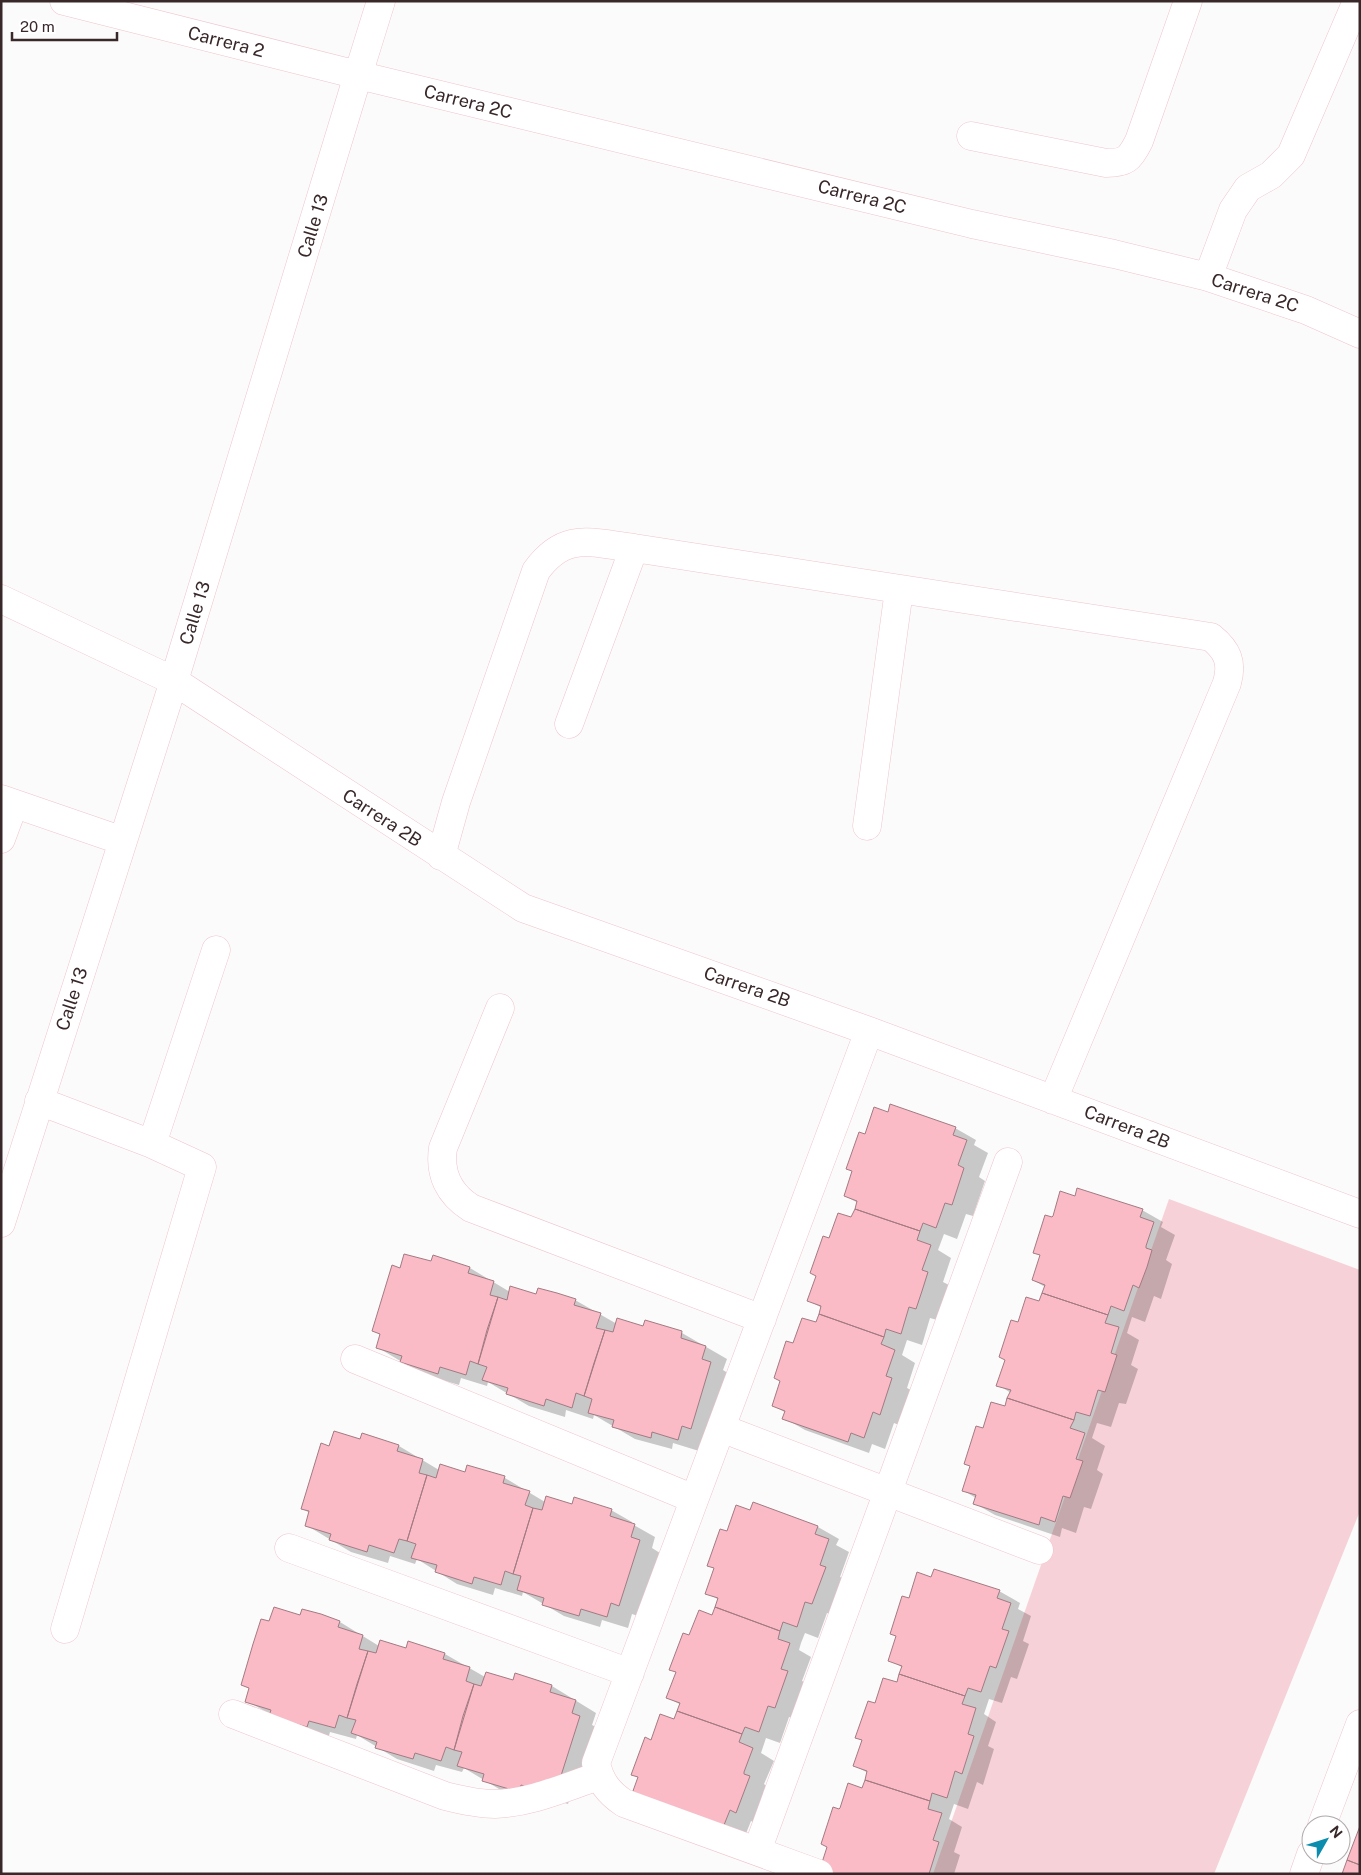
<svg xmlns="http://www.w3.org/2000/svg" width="1361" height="1875" viewBox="0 0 1361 1875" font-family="'Public Sans',sans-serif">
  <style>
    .green { fill: #f6d2d8 }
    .shadow { fill: #0003 }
    .building { fill: #fabac6; stroke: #a27b82 }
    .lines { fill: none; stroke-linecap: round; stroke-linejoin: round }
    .minor-casing { stroke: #efc4cb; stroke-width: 29 }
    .major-casing { stroke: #efc4cb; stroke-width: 29 }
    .minor { stroke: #fff; stroke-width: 28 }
    .major { stroke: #fff; stroke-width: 28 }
    .labels { text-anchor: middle; stroke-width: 4; stroke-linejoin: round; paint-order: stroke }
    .street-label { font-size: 18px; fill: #38282a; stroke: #fff }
  </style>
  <rect width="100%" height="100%" fill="#fbfbfb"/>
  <path class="green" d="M1169 1199 1360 1270V1511L1214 1874H933Z"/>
  <path class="shadow" d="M955 1128 976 1140 974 1145 988 1153 979 1177 985 1181 973 1216 966 1214 957 1239 944 1234 938 1250 951 1258 943 1282 949 1285 937 1320 930 1318 922 1345 907 1340 902 1355 915 1363 907 1388 913 1391 901 1426 894 1423 885 1449 872 1444 869 1453 805 1430 784 1418 786 1413 774 1406 794 1345 816 1324 822 1308 809 1301 830 1240 852 1219 858 1203 845 1196 866 1135Z
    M1076 1197 1142 1210 1163 1222 1161 1227 1175 1235 1166 1260 1172 1264 1161 1299 1154 1296 1145 1322 1132 1317 1127 1333 1139 1340 1131 1365 1138 1369 1126 1404 1119 1403 1111 1427 1097 1423 1092 1438 1105 1446 1097 1470 1103 1474 1091 1509 1084 1507 1076 1533 1062 1528 1060 1537 995 1515 974 1503 976 1498 964 1491 984 1429 1006 1408 1011 1393 998 1385 1018 1324 1040 1303 1045 1287 1033 1280 1041 1256 1035 1252 1052 1219Z
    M433 1257 470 1268 510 1292 575 1300 617 1324 644 1328 646 1321 682 1333 727 1359 723 1370 731 1375 712 1440 703 1437 699 1451 673 1443 672 1449 635 1439 594 1415 593 1419 566 1410 565 1417 529 1406 488 1382 487 1386 461 1378 459 1385 422 1374 377 1347 381 1335 374 1331 401 1269 432 1263Z
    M363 1434 399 1446 439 1470 466 1473 468 1466 505 1478 545 1502 611 1510 632 1522V1524L655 1537 652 1548 660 1553 641 1617 632 1614 628 1628 602 1620 600 1627 564 1616 523 1592 522 1596 495 1588 493 1595 457 1584 417 1559 415 1564 390 1556 388 1563 351 1552 306 1525 310 1513 302 1509 330 1447 360 1441Z
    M754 1504 818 1527 839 1539 836 1545 849 1552 840 1577 846 1580 833 1615 827 1613 818 1638 805 1633 801 1643 799 1650 811 1657 802 1681 808 1684 796 1719 789 1717 780 1743 766 1738 761 1753 774 1761 764 1784 770 1789 757 1824 751 1821 741 1846 633 1774 652 1741 675 1720 681 1705 668 1698 677 1673 671 1669 690 1637 713 1617 719 1600 707 1593 715 1569 709 1565 728 1533 751 1512Z
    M932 1578 999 1591 1020 1603 1018 1609 1031 1616 1023 1641 1029 1644 1017 1679 1011 1677 1002 1703 989 1699 984 1714 996 1722 988 1746 994 1749 983 1785 977 1782 968 1809 954 1804 949 1819 962 1827 954 1852 960 1855 954 1874H824L829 1847 840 1811 863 1789 868 1773 855 1766 863 1741 857 1738 875 1704 897 1684 903 1668 890 1660 910 1599Z
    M301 1617 340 1622 379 1646 407 1650 409 1643 445 1654 485 1677 552 1686 596 1713 592 1725 600 1729 572 1791 568 1804 542 1796 504 1792 464 1768 462 1772 436 1765 434 1771 397 1759 357 1735 356 1739 330 1732 328 1739 268 1713 247 1701 250 1689 242 1685 270 1623Z"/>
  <path class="building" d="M890 1104 956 1127 953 1135 967 1140 958 1165 964 1168 952 1205 945 1203 936 1228 923 1223 920 1231 887 1220 855 1209 857 1201 844 1196 852 1171 846 1169 859 1132 865 1134 874 1107 888 1112Z
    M1077 1188 1143 1209 1140 1217 1154 1222 1146 1246V1248L1152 1250 1147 1267 1139 1288 1133 1285 1124 1311 1111 1306 1108 1315 1042 1293 1045 1285 1032 1280 1040 1255 1033 1253 1045 1215 1052 1217 1053 1216 1060 1191 1075 1196Z
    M855 1209 920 1231 917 1240 931 1245 922 1270 928 1272 922 1291 916 1309 909 1307 901 1334 886 1329 884 1337 819 1314 821 1306 807 1301 816 1276 810 1273 823 1236 829 1238 838 1213 851 1217Z
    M404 1254 431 1261 433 1255 470 1267 468 1273 494 1281 490 1295 498 1297 478 1364 470 1361 466 1375 440 1367 438 1374 400 1362 402 1356 376 1348 380 1334 372 1331 392 1265 400 1268Z
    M510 1286 536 1294 538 1288 557 1293 576 1299 574 1305 601 1313 596 1328 605 1330 584 1396 576 1393 572 1408 546 1399 544 1406 506 1394 508 1388 482 1380 487 1367 478 1364 487 1330 498 1297 507 1300Z
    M1042 1293 1108 1315 1105 1323 1119 1327 1111 1353 1117 1355 1105 1392 1098 1390 1090 1416 1076 1412 1074 1420 1007 1398 1011 1390 996 1386 1005 1360 999 1357 1011 1320 1018 1322 1026 1297 1039 1301Z
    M819 1314 884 1337 881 1344 895 1350 886 1376 892 1378 880 1415 873 1412 864 1438 851 1433 848 1442 782 1419 785 1411 772 1406 780 1381 774 1378 786 1341 793 1343 802 1318 816 1322Z
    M617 1318 643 1326 645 1320 682 1331 681 1338 706 1346 702 1359 711 1362 691 1429 682 1426 678 1440 652 1432 651 1438 612 1427 614 1420 588 1413 592 1399 584 1396 594 1363 605 1330 613 1332Z
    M1007 1398 1074 1420 1070 1428 1085 1433 1076 1459 1083 1461 1070 1498 1063 1496 1055 1522 1041 1517 1039 1525 973 1504 976 1495 962 1491 970 1466 964 1464 976 1426 983 1428 991 1402 1005 1406Z
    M334 1431 360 1439 362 1433 399 1445 397 1451 423 1459 419 1473 427 1475 407 1541 399 1539 394 1553 369 1545 367 1552 329 1540 331 1534 305 1526 309 1511 301 1509 321 1443 329 1446Z
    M440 1464 465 1472 467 1465 505 1476 503 1483 530 1491 525 1505 533 1508 513 1574 505 1571 501 1585 474 1577 472 1584 435 1572 437 1565 411 1558 416 1544 407 1541 427 1475 436 1478Z
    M546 1496 572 1504 574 1497 612 1509 610 1516 635 1524 631 1537 640 1540 619 1606 611 1603 607 1617 581 1609 579 1616 542 1605 544 1598 517 1590 521 1576 513 1574 533 1508 542 1510Z
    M753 1502 818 1526 815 1534 829 1539 820 1565 826 1567 812 1604 805 1602 797 1627 783 1622 780 1631 715 1607 718 1598 705 1594 714 1568 707 1566 720 1529 727 1531 736 1505 750 1510Z
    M934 1569 1000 1590 997 1598 1011 1603 1002 1629 1009 1631 996 1668 990 1666 981 1692 968 1688 965 1696 899 1674 902 1666 888 1661 896 1636 890 1634 902 1596 909 1598 917 1572 931 1577Z
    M274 1607 300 1615 302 1609 321 1614 340 1621 338 1627 363 1635 359 1649 368 1651 347 1718 339 1715 335 1728 309 1721 307 1727 269 1716 271 1710 245 1702 249 1688 241 1685 253 1644 261 1619 269 1621Z
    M715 1607 780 1631 778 1639 790 1643 781 1669 788 1671 775 1708 768 1706 759 1732 745 1727 742 1734 677 1711 680 1703 666 1698 676 1672 669 1670 683 1633 689 1635 699 1610 712 1615Z
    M380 1640 406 1648 408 1641 445 1653 443 1659 470 1667 466 1681 474 1684 454 1750 446 1747 441 1761 415 1753 413 1759 375 1748 377 1742 351 1733 356 1720 347 1718 357 1684 368 1651 376 1653Z
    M486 1672 513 1680 515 1673 552 1685 550 1692 576 1700 572 1713 580 1716 559 1782 547 1793 521 1785 519 1792 482 1781 484 1774 457 1766 462 1752 454 1750 463 1716 474 1684 481 1686Z
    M899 1674 965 1696 962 1704 976 1708 968 1734 974 1736 962 1774 955 1771 947 1798 932 1793 930 1801 865 1780 867 1771 853 1766 862 1740 855 1738 868 1701 875 1703 883 1678 897 1682Z
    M677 1711 742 1734 739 1742 753 1748 744 1772V1774L750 1776 736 1813 730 1810 720 1835 629 1802 638 1777 631 1775 645 1737 651 1740 660 1714 674 1719Z
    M865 1780 930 1801 928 1809 942 1813 933 1840 939 1842 929 1874H824L819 1872 827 1847 821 1844 833 1807 839 1809 840 1808 848 1783 862 1788Z
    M1360 1826V1865L1347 1860Z
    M1347 1860 1360 1865V1874H1342Z"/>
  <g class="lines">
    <defs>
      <path id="minor" d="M971 136 1106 163C1126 163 1130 159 1139 141L1188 1
        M1208 277 1233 210 1248 188 1271 175 1291 155 1357 1
        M1 599 174 681 523 908 869 1031 1360 1214
        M569 724 634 548
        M1 799 123 841
        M867 826 899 590
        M1 839 14 804
        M441 856 456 802 536 571C565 531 591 543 634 548L1211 637C1227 650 1233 662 1227 683L1053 1100
        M500 1008 443 1148C439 1174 449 1194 471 1208L762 1319
        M39 1101 152 1144 202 1167 65 1629
        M152 1144 216 950
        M1 1223 174 681 358 75 972 224 1114 254 1208 277 1306 310 1360 334
        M355 1359 694 1499
        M721 1428 1039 1550
        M289 1548 630 1673
        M233 1714 445 1796C461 1800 478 1804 495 1804 531 1803 565 1787 599 1776
        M1322 1825 1360 1724
        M757 1851 1008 1162
        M819 1874 624 1803C609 1793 600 1782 596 1763L869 1031
        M1304 1874 1311 1854"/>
      <path id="major" d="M64 1 358 75 381 1"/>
    </defs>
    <use href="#minor" class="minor-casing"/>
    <use href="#major" class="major-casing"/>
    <use href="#minor" class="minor"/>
    <use href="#major" class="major"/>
  </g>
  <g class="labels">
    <g class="street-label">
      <text transform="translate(226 42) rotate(14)" y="6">Carrera 2</text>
      <text transform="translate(468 102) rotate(14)" y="6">Carrera 2C</text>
      <text transform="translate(862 197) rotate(14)" y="6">Carrera 2C</text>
      <text transform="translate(313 226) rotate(-73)" y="6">Calle 13</text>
      <text transform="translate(1255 293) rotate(18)" y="6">Carrera 2C</text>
      <text transform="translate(195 613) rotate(-73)" y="6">Calle 13</text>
      <text transform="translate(382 818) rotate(33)" y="6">Carrera 2B</text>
      <text transform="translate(747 987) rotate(19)" y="6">Carrera 2B</text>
      <text transform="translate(72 999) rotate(-72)" y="6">Calle 13</text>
      <text transform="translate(1127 1127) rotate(21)" y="6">Carrera 2B</text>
    </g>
  </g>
  <rect width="1361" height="1875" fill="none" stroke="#38282a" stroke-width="5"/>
  <g transform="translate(1326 1840) rotate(51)"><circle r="24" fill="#ffffff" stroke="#afa9aa"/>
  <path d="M0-4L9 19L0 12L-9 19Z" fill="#0c8dad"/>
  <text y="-8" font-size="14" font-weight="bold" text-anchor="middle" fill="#38282a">N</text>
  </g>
  <path d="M12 32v8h105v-8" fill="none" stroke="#38282a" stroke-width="2.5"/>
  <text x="20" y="32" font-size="15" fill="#38282a" stroke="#ffffff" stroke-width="4" paint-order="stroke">20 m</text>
</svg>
